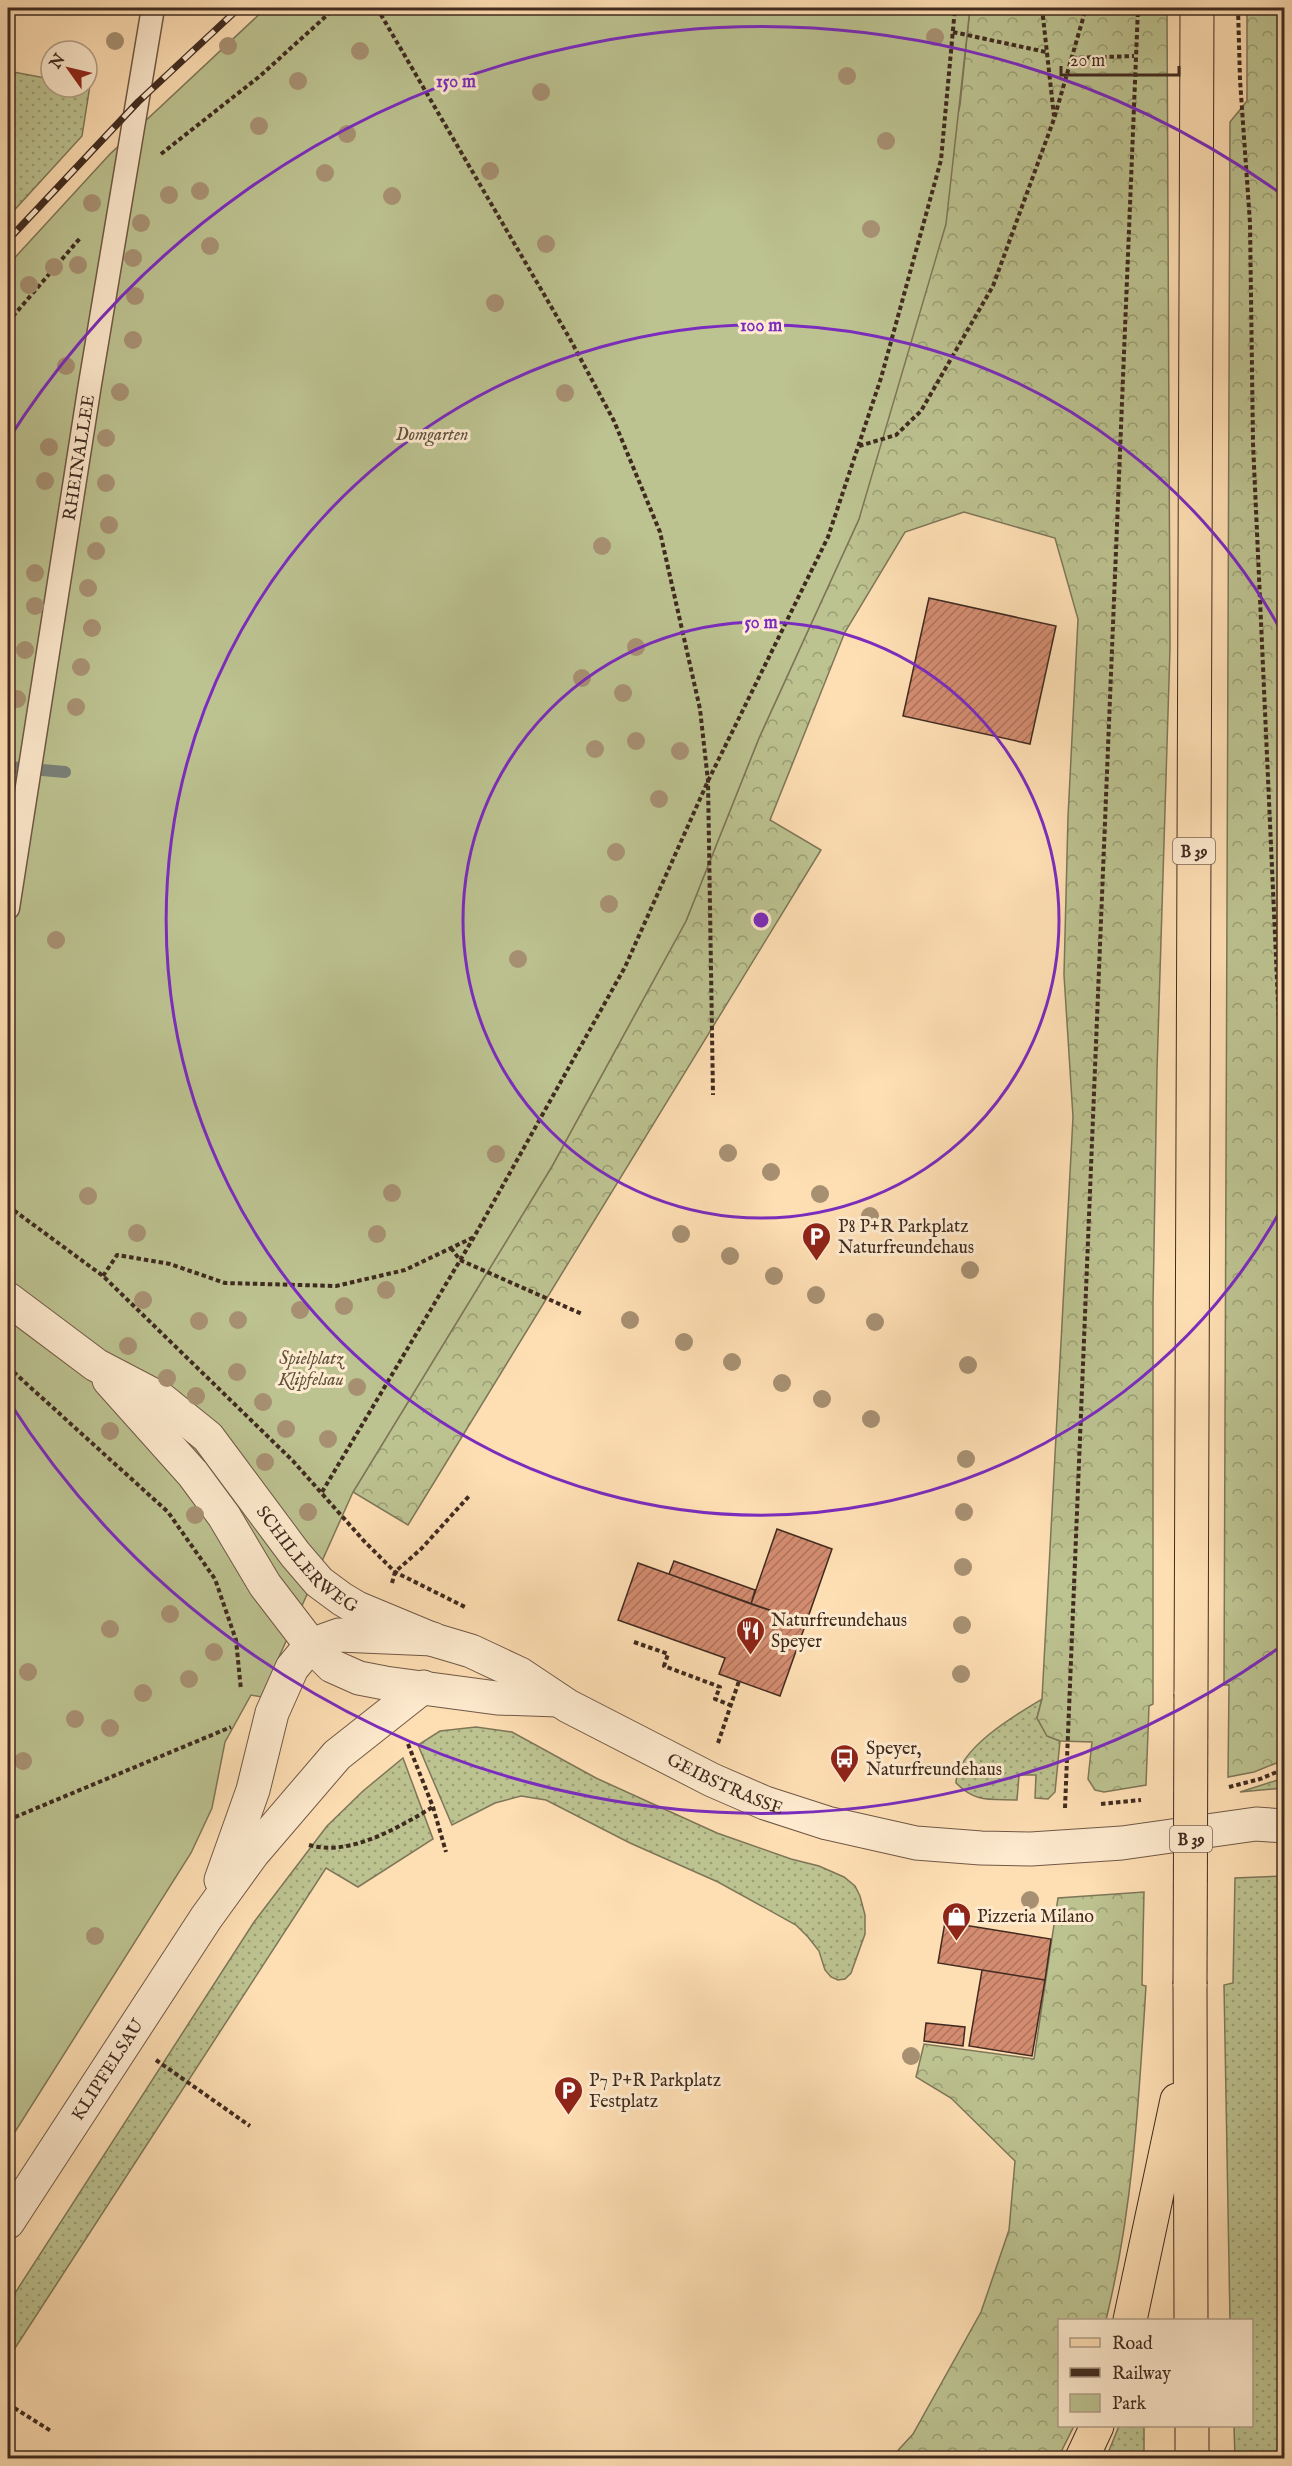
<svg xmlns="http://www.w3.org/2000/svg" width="1292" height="2466" viewBox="0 0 1292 2466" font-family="'IM FELL English',serif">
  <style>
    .grass { fill: url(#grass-dots); stroke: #7e7658; stroke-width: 1.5 }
    .forest { fill: url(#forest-crowns); stroke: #7e7658; stroke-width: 1.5 }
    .green { fill: #bcc290; stroke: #7e7658; stroke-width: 1.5 }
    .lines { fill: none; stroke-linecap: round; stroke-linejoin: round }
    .stream { stroke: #7a8179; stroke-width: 12 }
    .building { fill: url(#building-hatch); stroke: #402b20; stroke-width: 1.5 }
    .service-casing { stroke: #705845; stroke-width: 25 }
    .minor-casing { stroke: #705845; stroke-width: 35 }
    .tertiary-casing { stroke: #705845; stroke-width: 35 }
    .primary-casing { stroke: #402b20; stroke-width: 35 }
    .path { stroke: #402b20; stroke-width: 4; stroke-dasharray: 4.5 3; stroke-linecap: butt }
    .service { stroke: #feeace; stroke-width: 22 }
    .minor { stroke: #feeace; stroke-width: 33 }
    .tertiary { stroke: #feeace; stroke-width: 33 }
    .primary { stroke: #fedeb3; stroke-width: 33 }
    .rail-casing { stroke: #402b20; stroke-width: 7 }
    .rail { stroke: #feeace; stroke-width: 4.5; stroke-dasharray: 14; stroke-linecap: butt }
    .primary-bridge-casing { stroke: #402b20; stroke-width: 35; stroke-linecap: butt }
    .primary-bridge { stroke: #fedeb3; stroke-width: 33 }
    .tree { fill: #a79072 }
    .ring { fill: none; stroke: #7b2cbf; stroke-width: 3 }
    .labels { text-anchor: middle; stroke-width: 6; stroke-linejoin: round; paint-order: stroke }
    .shield { fill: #feeace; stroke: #796454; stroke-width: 1.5 }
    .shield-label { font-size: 16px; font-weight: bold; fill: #402b20 }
    .park-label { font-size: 18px; font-style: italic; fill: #5f513c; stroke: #feeace }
    .street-label { font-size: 18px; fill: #402b20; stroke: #feeace }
    .poi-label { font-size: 18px; fill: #402b20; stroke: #feeace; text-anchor: start }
    .centre { fill: #7b2cbf; stroke: #feeace; stroke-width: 3 }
    .ring-label { font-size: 18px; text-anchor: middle; font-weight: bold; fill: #7b2cbf; stroke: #feeace; stroke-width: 6; stroke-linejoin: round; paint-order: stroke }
  </style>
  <defs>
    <pattern id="grass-dots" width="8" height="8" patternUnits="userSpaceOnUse" patternTransform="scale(1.5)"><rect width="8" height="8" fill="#bcc290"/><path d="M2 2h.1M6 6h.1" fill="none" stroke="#9a9e75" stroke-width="1.8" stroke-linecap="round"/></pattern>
    <pattern id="forest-crowns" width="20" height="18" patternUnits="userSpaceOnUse" patternTransform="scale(1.5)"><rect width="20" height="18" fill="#bcc290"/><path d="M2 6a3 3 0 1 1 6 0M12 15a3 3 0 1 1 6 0" fill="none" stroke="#9a9e75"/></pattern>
    <pattern id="building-hatch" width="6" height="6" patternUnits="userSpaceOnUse" patternTransform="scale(1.5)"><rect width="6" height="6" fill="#d48c70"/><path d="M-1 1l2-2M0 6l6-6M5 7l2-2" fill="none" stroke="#ad735c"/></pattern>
  </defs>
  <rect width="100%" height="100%" fill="#fedeb3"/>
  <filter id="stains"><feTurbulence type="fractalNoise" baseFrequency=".00333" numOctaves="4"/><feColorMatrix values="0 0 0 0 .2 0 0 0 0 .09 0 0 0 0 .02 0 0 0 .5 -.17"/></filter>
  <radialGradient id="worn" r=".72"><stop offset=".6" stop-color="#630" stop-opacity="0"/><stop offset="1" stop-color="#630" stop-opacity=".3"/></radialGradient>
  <path class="grass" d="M8 71 51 79V87L90 85 82 136 8 217Z
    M1042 1699 1037 1718 1047 1736 1060 1741 1055 1792 1048 1799 1035 1798 1036 1775H1019L1017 1800C989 1799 976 1803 956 1783 957 1749 1015 1715 1042 1699Z
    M476 1727 512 1732 596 1778 717 1833 791 1859 819 1866 844 1877 855 1886 860 1896 865 1915V1934L851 1973 845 1979 838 1980 831 1977 825 1970 819 1951 808 1937 796 1925 718 1882 630 1843 546 1800 521 1796 495 1803 452 1825 418 1745 440 1731Z
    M403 1758 433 1839 358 1887 326 1868 8 2359V2304L254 1922 327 1826 363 1791Z
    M1284 1778V1788L1240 1792Z
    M1284 1876V2458H1235L1234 2426H1252V2320H1230L1224 1985 1233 1983 1235 1878Z
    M1119 2426H1144V2458H1106Z"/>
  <path class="forest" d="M970 8H1167L1170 648 1157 1070 1153 1305V1704L1149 1706 1146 1785 1104 1792 1095 1790 1088 1779 1092 1742 1060 1741 1047 1736 1037 1718 1042 1699 1073 1117 1064 975 1068 817 1078 619 1055 538 964 512 905 532 845 632 770 820 821 850 408 1525 353 1492 551 1168 686 921 759 738 859 519 960 105Z
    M1247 8H1284V1760L1254 1772 1228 1777 1229 1685H1224L1230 122 1247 101Z
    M1144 1892 1142 1985 1146 1986C1139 2098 1133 2210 1106 2320H1060V2426H1074L1058 2458H891L913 2434 981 2312 1009 2230 1015 2161 951 2098 916 2077 924 2044 1034 2059 1058 1898Z"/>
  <path class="green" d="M266 8H970L946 224 859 519 759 738 686 921 551 1168 353 1492 261 1697 251 1695 225 1742 212 1808 191 1853 8 2143V265L110 154Z"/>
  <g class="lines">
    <path class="stream" d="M8 767 65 772"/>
  </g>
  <path class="building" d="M929 598 1056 626 1030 744 903 716Z
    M777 1529 832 1549 806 1623 751 1604Z
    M674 1561 755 1590 751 1604 669 1574Z
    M638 1563 806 1623 780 1696 719 1674 725 1658 618 1620Z
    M945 1922 1051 1939 1045 1980 938 1963Z
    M982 1970 1045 1980 1032 2056 969 2046Z
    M926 2023 965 2027 963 2046 924 2041Z"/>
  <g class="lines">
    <defs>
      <g id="service">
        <path id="s1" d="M8 908 90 384 153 8"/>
      </g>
      <g id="minor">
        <path d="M221 1880 253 1790 272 1713 292 1668 311 1645 339 1635 433 1639"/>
        <path id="s2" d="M8 2222 206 1918 253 1853 337 1755 423 1687"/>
      </g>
      <g id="tertiary">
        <path id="s3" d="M8 1299 96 1365 161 1399 208 1437 295 1554 319 1582 342 1599 357 1608 434 1640 471 1651 520 1674 568 1706 712 1780 765 1803 827 1823 916 1843 981 1848 1031 1849 1122 1843 1256 1824 1284 1826"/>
        <path d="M109 1380 193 1474 224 1516 265 1585 311 1645 332 1666 359 1678 385 1683 497 1698 558 1700"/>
      </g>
      <path id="primary" d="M1191 1694 1197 8
        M1190 1984 1191 2320
        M1130 2320 1177 2100
        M1192 2426V2458
        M1082 2458 1097 2426"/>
    </defs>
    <use href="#service" class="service-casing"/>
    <use href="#minor" class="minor-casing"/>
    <use href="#tertiary" class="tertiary-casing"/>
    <use href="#primary" class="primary-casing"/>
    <path class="path" d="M377 8 570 339 614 421 660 532 700 709 708 781 713 1095
      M1042 8 1054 116
      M1238 8 1240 80 1250 223 1253 443 1284 1136
      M953 32 1046 52
      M1072 58 1134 56
      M161 154 260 76 335 8
      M8 322 81 237
      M859 446 896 435 921 411 993 286 1054 119 1086 8
      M8 1206 103 1276 293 1461 364 1541 395 1572 467 1608
      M451 1248 460 1260 582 1314
      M103 1276 117 1255 170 1264 225 1283 336 1286 405 1270 474 1237
      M8 1367 168 1512 215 1579 236 1640 241 1690
      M322 1492 474 1237 625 967 708 781 828 537 881 378 941 160 955 8
      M392 1583 395 1572 422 1548 470 1495
      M634 1642 668 1654 664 1666 720 1687 715 1699 730 1705
      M718 1743 739 1681
      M408 1744 433 1807 446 1852
      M1229 1787 1260 1779 1284 1769
      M1101 1804 1141 1800
      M1065 1808 1138 8
      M8 1820 231 1727
      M309 1845C350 1857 399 1827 433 1807
      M156 2060 250 2126
      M8 2404 51 2431"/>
    <use href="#service" class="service"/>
    <use href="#minor" class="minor"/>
    <use href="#tertiary" class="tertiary"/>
    <use href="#primary" class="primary"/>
    <defs>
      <path id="rail" d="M8 240 138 102 239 8"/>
    </defs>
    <use href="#rail" class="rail-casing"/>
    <use href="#rail" class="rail"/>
    <defs>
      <path id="primary-bridge" d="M1190 1984 1191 1694"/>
    </defs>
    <use href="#primary-bridge" class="primary-bridge-casing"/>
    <use href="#primary-bridge" class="primary-bridge"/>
  </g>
  <g class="tree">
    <circle cx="935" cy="37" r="9"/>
    <circle cx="115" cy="41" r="9"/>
    <circle cx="228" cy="46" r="9"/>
    <circle cx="360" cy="51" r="9"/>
    <circle cx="847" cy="76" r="9"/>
    <circle cx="298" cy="81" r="9"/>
    <circle cx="541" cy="92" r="9"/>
    <circle cx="259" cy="126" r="9"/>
    <circle cx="347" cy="134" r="9"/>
    <circle cx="886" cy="141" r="9"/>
    <circle cx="490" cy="171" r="9"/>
    <circle cx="325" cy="173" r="9"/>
    <circle cx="200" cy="191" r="9"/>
    <circle cx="169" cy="195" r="9"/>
    <circle cx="392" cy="196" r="9"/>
    <circle cx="92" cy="203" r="9"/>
    <circle cx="141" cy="223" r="9"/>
    <circle cx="871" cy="229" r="9"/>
    <circle cx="546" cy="244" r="9"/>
    <circle cx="210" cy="246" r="9"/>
    <circle cx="133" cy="258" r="9"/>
    <circle cx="78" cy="265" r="9"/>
    <circle cx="54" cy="267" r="9"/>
    <circle cx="29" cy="285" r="9"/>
    <circle cx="135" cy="296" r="9"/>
    <circle cx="495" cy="303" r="9"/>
    <circle cx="133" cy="340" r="9"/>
    <circle cx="66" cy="366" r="9"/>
    <circle cx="120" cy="392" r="9"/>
    <circle cx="565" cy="393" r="9"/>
    <circle cx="106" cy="438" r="9"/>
    <circle cx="49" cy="447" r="9"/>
    <circle cx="45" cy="481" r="9"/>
    <circle cx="106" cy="483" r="9"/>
    <circle cx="109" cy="525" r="9"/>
    <circle cx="602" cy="546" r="9"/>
    <circle cx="96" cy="551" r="9"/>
    <circle cx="35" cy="573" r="9"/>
    <circle cx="88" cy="588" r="9"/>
    <circle cx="35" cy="606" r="9"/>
    <circle cx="92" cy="628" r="9"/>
    <circle cx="636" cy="647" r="9"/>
    <circle cx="25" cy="650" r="9"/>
    <circle cx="81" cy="667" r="9"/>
    <circle cx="582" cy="678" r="9"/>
    <circle cx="623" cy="693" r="9"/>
    <circle cx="17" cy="699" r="9"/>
    <circle cx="76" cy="707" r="9"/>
    <circle cx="636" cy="741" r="9"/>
    <circle cx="595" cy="749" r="9"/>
    <circle cx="680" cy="751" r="9"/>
    <circle cx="659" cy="799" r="9"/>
    <circle cx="616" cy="852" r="9"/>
    <circle cx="609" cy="904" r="9"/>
    <circle cx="56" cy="940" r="9"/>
    <circle cx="518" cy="959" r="9"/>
    <circle cx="728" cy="1153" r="9"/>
    <circle cx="496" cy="1154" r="9"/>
    <circle cx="771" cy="1172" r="9"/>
    <circle cx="392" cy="1193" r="9"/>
    <circle cx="820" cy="1194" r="9"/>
    <circle cx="88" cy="1196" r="9"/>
    <circle cx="870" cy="1216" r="9"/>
    <circle cx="137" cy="1233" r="9"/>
    <circle cx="377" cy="1234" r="9"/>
    <circle cx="681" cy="1234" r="9"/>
    <circle cx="730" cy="1256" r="9"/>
    <circle cx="970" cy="1270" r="9"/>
    <circle cx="774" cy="1276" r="9"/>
    <circle cx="386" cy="1290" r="9"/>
    <circle cx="816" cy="1295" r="9"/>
    <circle cx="143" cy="1300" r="9"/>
    <circle cx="344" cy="1306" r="9"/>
    <circle cx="300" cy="1310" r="9"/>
    <circle cx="238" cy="1320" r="9"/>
    <circle cx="630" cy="1320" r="9"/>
    <circle cx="199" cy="1321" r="9"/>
    <circle cx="875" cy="1322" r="9"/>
    <circle cx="684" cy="1342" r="9"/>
    <circle cx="128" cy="1346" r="9"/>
    <circle cx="732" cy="1362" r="9"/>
    <circle cx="968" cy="1365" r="9"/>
    <circle cx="237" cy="1372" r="9"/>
    <circle cx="167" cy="1378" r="9"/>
    <circle cx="782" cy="1383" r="9"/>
    <circle cx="357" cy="1387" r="9"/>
    <circle cx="196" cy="1396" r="9"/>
    <circle cx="822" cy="1399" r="9"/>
    <circle cx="263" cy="1402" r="9"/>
    <circle cx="871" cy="1419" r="9"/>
    <circle cx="286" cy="1429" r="9"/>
    <circle cx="110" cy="1431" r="9"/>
    <circle cx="328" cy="1439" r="9"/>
    <circle cx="966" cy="1459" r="9"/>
    <circle cx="265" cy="1462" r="9"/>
    <circle cx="308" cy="1512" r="9"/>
    <circle cx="964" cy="1512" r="9"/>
    <circle cx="195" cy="1515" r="9"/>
    <circle cx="963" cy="1567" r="9"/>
    <circle cx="170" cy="1614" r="9"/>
    <circle cx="962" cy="1625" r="9"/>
    <circle cx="110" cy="1629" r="9"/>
    <circle cx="214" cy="1652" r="9"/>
    <circle cx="28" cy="1672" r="9"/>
    <circle cx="961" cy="1674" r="9"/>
    <circle cx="189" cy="1679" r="9"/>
    <circle cx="143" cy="1693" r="9"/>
    <circle cx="75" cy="1719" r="9"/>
    <circle cx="110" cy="1728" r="9"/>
    <circle cx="23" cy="1761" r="9"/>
    <circle cx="840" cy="1762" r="9"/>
    <circle cx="1030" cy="1900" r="9"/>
    <circle cx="95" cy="1936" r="9"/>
    <circle cx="911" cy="2056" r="9"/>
  </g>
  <g class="ring">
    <circle cx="761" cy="920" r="298"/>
    <path d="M1284 1204A595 595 0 1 1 1284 636"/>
    <path d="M1280 1647A893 893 0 0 1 8 1400M8 440A893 893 0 0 1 1280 193"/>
  </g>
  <defs>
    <symbol id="parking-pin" viewBox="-11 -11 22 30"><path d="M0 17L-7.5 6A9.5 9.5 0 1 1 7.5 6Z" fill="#8f2418" stroke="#feeace"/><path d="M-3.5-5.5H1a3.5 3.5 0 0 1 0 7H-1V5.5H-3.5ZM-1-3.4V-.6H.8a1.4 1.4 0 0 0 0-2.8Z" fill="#fff"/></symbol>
    <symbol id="restaurant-pin" viewBox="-11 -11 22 30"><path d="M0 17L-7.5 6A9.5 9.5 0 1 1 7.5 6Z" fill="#8f2418" stroke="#feeace"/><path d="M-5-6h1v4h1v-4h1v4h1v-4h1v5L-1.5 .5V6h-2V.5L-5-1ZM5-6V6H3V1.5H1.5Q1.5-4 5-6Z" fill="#fff"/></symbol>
    <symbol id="bus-pin" viewBox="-11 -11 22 30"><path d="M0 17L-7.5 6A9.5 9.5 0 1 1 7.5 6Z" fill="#8f2418" stroke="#feeace"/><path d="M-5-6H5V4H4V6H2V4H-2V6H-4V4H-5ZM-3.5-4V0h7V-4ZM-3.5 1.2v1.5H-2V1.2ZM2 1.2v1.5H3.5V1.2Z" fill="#fff"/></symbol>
    <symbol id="shop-pin" viewBox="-11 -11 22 30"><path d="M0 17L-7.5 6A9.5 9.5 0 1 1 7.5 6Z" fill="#8f2418" stroke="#feeace"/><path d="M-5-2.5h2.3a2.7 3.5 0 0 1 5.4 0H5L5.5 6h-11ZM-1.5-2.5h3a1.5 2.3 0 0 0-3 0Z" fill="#fff"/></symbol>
  </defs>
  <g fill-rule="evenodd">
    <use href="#parking-pin" x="800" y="1220" width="33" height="45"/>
    <use href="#restaurant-pin" x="734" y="1614" width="33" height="45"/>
    <use href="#bus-pin" x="828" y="1742" width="33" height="45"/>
    <use href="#shop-pin" x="940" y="1900" width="33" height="45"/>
    <use href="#parking-pin" x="552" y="2074" width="33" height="45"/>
  </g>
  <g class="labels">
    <g class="shield">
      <rect x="1173" y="838" width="42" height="26" rx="4.5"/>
      <rect x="1170" y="1826" width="42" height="26" rx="4.5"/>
    </g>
    <g class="shield-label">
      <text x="1194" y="857">B 39</text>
      <text x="1191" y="1845">B 39</text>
    </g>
    <g class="park-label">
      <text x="432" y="440">Domgarten</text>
      <text x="311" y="1364">Spielplatz<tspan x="311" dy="21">Klipfelsau</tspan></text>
    </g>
    <g class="street-label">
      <text dy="6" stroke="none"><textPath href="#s1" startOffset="456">RHEINALLEE</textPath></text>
      <text dy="6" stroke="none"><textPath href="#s3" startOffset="402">SCHILLERWEG</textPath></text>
      <text dy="6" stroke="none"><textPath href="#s3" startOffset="882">GEIBSTRASSE</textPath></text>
      <text dy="6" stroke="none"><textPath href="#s2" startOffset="182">KLIPFELSAU</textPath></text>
    </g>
    <g class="poi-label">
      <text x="838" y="1232">P8 P+R Parkplatz<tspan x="838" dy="21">Naturfreundehaus</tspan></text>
      <text x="771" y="1626">Naturfreundehaus<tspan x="771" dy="21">Speyer</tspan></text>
      <text x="866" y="1754">Speyer,<tspan x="866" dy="21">Naturfreundehaus</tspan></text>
      <text x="977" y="1922">Pizzeria Milano</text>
      <text x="589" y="2086">P7 P+R Parkplatz<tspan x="589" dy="21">Festplatz</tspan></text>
    </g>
  </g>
  <circle cx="761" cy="920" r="9" class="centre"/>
  <g class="ring-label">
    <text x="456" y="87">150 m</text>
    <text x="761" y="331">100 m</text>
    <text x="761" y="628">50 m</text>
  </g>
  <rect width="1292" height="2466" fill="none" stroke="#fedeb3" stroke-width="30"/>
  <rect x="9" y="9" width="1274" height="2448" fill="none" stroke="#402b20" stroke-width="3"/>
  <rect x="15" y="15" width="1262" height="2436" fill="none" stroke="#402b20" stroke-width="1.5"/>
  <rect x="1058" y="2319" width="195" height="108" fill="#feeace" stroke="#b29e88" stroke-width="1.5"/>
  <rect x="1070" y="2338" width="30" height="9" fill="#fedeb3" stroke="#b29e88" stroke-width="1.5"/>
  <text x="1112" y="2349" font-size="18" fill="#402b20">Road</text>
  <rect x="1070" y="2368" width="30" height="9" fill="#402b20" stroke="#b29e88" stroke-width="1.5"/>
  <text x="1112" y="2379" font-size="18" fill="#402b20">Railway</text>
  <rect x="1070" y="2394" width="30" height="18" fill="#bcc290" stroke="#b29e88" stroke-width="1.5"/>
  <text x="1112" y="2409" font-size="18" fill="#402b20">Park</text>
  <g transform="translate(69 69) rotate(304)"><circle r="28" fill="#feeace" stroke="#b29e88" stroke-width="1.5"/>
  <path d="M0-4.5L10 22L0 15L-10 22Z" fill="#8f2418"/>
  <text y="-9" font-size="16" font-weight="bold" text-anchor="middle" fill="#402b20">N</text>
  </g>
  <path d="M1061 66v9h118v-9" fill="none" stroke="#402b20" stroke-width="3"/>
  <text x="1070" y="66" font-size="18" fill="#402b20" stroke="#feeace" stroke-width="4.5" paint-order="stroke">20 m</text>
  <rect width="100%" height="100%" filter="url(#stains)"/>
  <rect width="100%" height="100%" fill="url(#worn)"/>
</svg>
